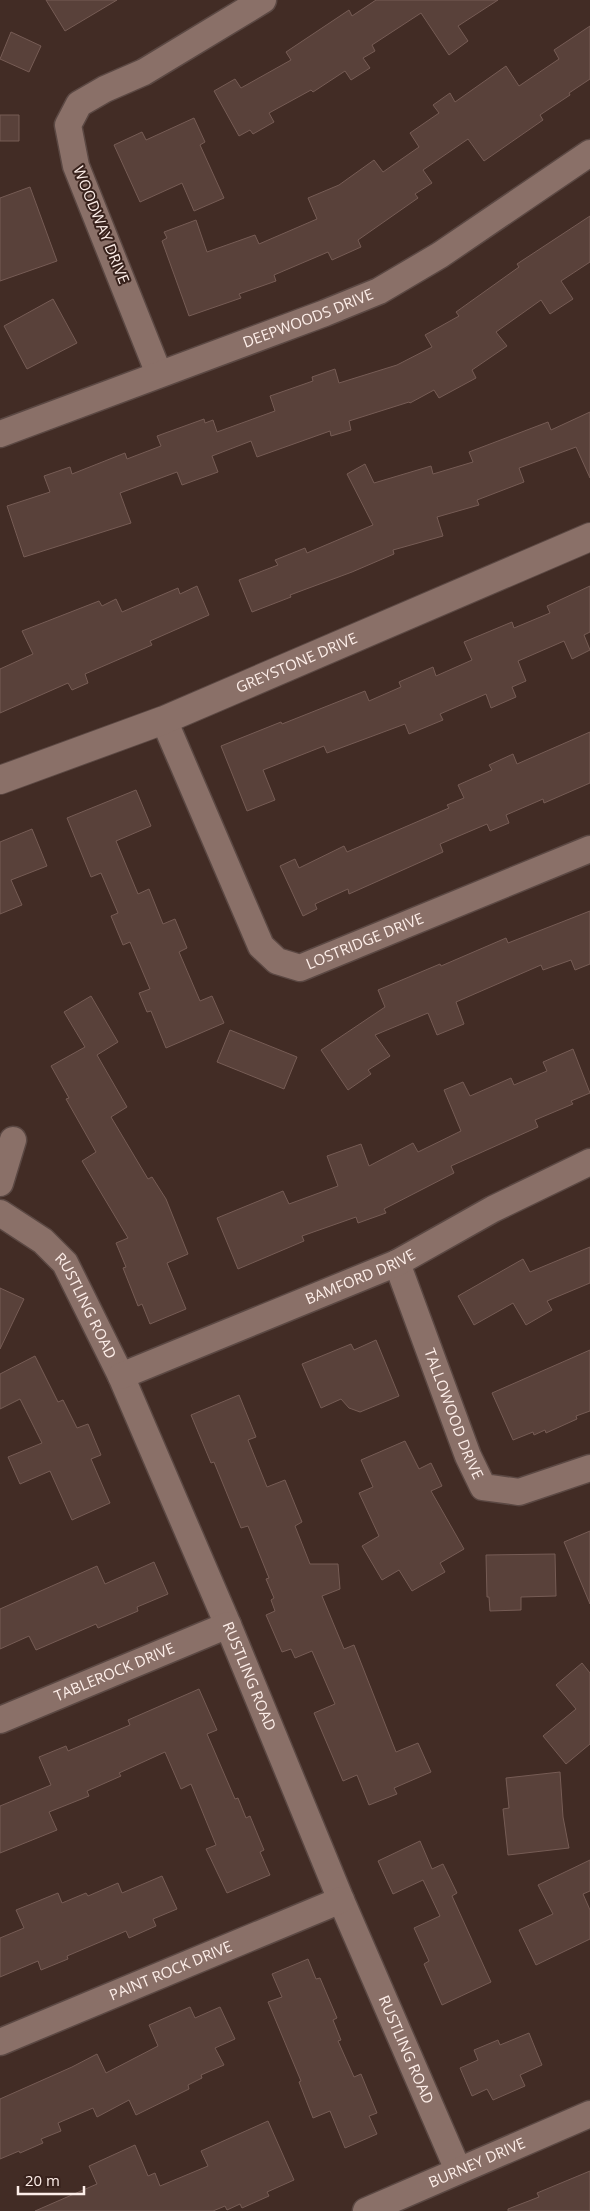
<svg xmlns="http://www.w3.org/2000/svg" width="590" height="2211" viewBox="0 0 590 2211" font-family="'Open Sans',sans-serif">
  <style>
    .building { fill: #59413a; stroke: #765c55 }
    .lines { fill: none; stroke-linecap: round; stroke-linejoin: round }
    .minor-casing { stroke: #5b4843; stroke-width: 29 }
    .tertiary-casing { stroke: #5b4843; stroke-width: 30 }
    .minor { stroke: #8a7068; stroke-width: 26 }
    .tertiary { stroke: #8a7068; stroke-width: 28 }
    .labels { text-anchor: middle; stroke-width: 4; stroke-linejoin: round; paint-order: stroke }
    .street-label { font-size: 15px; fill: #fdeee9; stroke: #38221c }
  </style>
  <rect width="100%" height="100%" fill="#422c25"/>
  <path class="building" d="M46 0H117L65 31Z
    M376 0H498L458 26 468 41 449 55 421 13 372 45 375 51 363 58 370 68 351 80 345 71 313 92 311 90 269 113 274 122 253 134 250 130 239 136 214 91 235 79 241 88 291 60 286 52 349 10 352 16Z
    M590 26V79L569 93 570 95 540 115 543 120 484 161 468 139 423 170 432 183 415 194 418 198 358 240 361 247 332 260 328 252 274 275 276 281 239 294 241 298 189 316 162 241 167 238 164 232 196 220 207 252 255 235 259 244 317 219 308 198 339 185 374 160 383 172 419 147 410 133 439 113 433 105 450 93 455 102 506 66 519 86 559 59 554 50Z
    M11 32 41 46 29 72 0 59Z
    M0 115H19V141H0Z
    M194 118 205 142 200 145 224 198 194 211 182 183 140 202 114 145 142 132 146 140Z
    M30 187 57 261 0 281V198Z
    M590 216V262L561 281 573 299 550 314 541 300 496 332 507 346 472 370 476 378 439 398 434 390 410 403 409 402 349 421 351 430 331 436 330 431 257 457 251 441 212 456 218 472 182 485 177 472 120 493 131 523 24 557 7 506 50 492 44 476 70 467 72 474 125 453 127 459 161 446 157 436 204 419 205 423 213 420 217 432 275 411 270 396 313 381 312 377 335 369 339 383 397 365 432 347 425 335 459 316 456 312 519 267 517 264Z
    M53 299 77 343 27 369 4 326Z
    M590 412V478L576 447 519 468 524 482 477 500 479 505 437 517 443 536 393 550 394 554 352 572 290 595 291 597 252 612 239 580 278 565 275 560 305 548 307 553 373 525 347 474 365 464 374 483 431 466 433 474 473 462 469 452 548 422 551 430Z
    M197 586 209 615 150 641 152 645 85 674 88 683 72 690 68 683 0 713V669L33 654 22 631 99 601 102 606 116 599 122 612 178 588 180 594Z
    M590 586V632L584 635 590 650 572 659 564 641 518 661 526 681 512 687 516 697 491 708 486 694 440 714 443 720 409 734 405 724 327 753 324 746 263 770 275 800 247 811 221 746 281 722 282 724 365 691 369 701 401 687 399 682 433 667 436 676 472 660 464 642 512 622 514 628 550 613 547 606Z
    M590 732V783L544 803 543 799 506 815 509 823 490 831 487 824 440 844 443 852 349 894 348 889 315 904 317 909 303 916 280 866 295 859 299 868 344 846 347 852 449 808 447 805 464 798 458 785 492 770 489 765 513 754 517 764Z
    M136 790 151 826 116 841 138 894 149 889 163 924 175 919 187 948 179 952 200 1001 212 996 224 1023 166 1048 151 1011 147 1012 139 993 150 989 130 942 123 945 111 916 118 913 101 873 91 877 67 818Z
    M32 829 47 866 11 880 22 905 0 914V842Z
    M590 911V964L575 970 571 960 543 970 541 965 456 1002 464 1024 437 1035 428 1013 375 1035 390 1056 368 1070 371 1074 348 1090 321 1050 385 1007 378 990 440 964 441 966 506 938 508 943Z
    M91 996 118 1042 97 1055 127 1107 111 1117 148 1179 152 1177 166 1199 188 1254 167 1263 186 1309 150 1324 142 1304 138 1306 123 1268 126 1267 116 1243 128 1238 82 1161 96 1152 66 1099 69 1098 51 1066 85 1047 64 1012Z
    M230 1030 297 1057 284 1089 217 1062Z
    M573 1049 590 1093 571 1101 573 1104 535 1120 538 1127 451 1166 454 1173 384 1209 386 1213 358 1223 356 1217 302 1236 304 1241 238 1269 217 1218 283 1191 289 1204 338 1186 327 1156 361 1144 369 1166 413 1143 418 1152 461 1131 444 1090 463 1082 470 1096 511 1078 514 1085 547 1071 543 1062Z
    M590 1247V1283L547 1301 552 1310 526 1325 513 1303 474 1325 458 1296 523 1259 530 1272Z
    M0 1288 24 1299 0 1349Z
    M376 1340 399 1396 360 1412 349 1408 341 1399 321 1408 302 1364 351 1344 354 1350Z
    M590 1350V1411L576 1416 577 1419 546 1433 545 1430 534 1435 533 1432 513 1440 492 1393Z
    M35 1356 58 1402 63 1400 77 1428 88 1424 101 1455 91 1459 110 1503 72 1520 50 1471 20 1484 8 1457 42 1443 20 1399 0 1409V1374Z
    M239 1395 256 1437 248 1440 267 1487 285 1480 302 1522 295 1526 310 1564H338L340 1589 322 1596 344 1649 354 1645 396 1752 418 1743 431 1772 394 1788 397 1794 369 1805 357 1775 343 1781 314 1713 335 1704 312 1651 295 1658 291 1649 282 1652 266 1615 275 1611 271 1600 274 1598 266 1579 269 1578 248 1526 241 1528 214 1462 211 1463 191 1415Z
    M405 1441 419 1469 431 1463 442 1486 431 1491 464 1549 440 1563 445 1572 412 1591 399 1570 382 1580 362 1546 379 1536 359 1493 373 1487 361 1460Z
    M590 1531V1604L564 1542Z
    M555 1554 556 1596 521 1597V1610L490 1611 489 1597H487L486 1555Z
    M154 1562 168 1594 137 1607 138 1611 98 1628 96 1624 36 1650 29 1636 0 1649V1609L97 1566 105 1584Z
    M582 1663 590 1673V1744L566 1764 543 1736 576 1709 556 1685Z
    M199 1689 217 1730 207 1734 235 1799 238 1798 246 1818 250 1816 264 1850 260 1852 270 1875 227 1893 206 1849 216 1845 191 1784 181 1789 165 1752 119 1773 121 1776 87 1791 89 1796 49 1812 57 1830 0 1853V1806L51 1785 39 1757 66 1746 68 1751 130 1725 128 1720Z
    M560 1772 563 1817 569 1848 508 1855 503 1809 509 1808 506 1778Z
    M420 1841 432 1869 443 1864 457 1893 452 1896 491 1982 442 2005 424 1964 429 1961 414 1928 440 1916 423 1880 393 1894 378 1861Z
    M590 1860V1891L583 1894 590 1910V1939L536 1965 519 1930 553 1914 538 1885Z
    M162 1876 177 1909 153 1919 156 1926 129 1938 126 1931 67 1956 68 1959 41 1970 38 1961 0 1977V1938L24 1928 16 1910 58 1893 62 1903 86 1893 88 1896 118 1883 122 1893Z
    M308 1959 316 1979 320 1978 337 2018 333 2020 341 2040 338 2041 354 2077 361 2074 377 2113 369 2116 377 2134 345 2148 330 2111 313 2118 299 2082 301 2081 268 2002 282 1997 272 1974Z
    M190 2007 195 2018 220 2007 235 2039 215 2048 224 2065 201 2075 202 2078 188 2085 189 2089 136 2115 129 2100 97 2117 93 2108 58 2123 61 2131 41 2139 43 2143 20 2153 19 2151 0 2159V2099L72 2067 97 2054 106 2073 158 2046 149 2025Z
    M529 2033 542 2065 520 2075 525 2086 493 2100 487 2089 472 2096 460 2068 478 2060 474 2050 498 2040 500 2045Z
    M268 2121 294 2180 267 2192 269 2196 242 2208 240 2204 227 2210 225 2206 213 2211H35L97 2184 89 2166 135 2145 148 2176 155 2173 160 2186 208 2166 201 2151Z
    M590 2171V2211H508V2209L539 2197 537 2193Z"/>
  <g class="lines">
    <defs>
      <g id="minor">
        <path d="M159 374 76 166 68 125 79 104 105 89 144 72 263 0"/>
        <path id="s1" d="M0 434 325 313 379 291 440 255 590 153"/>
        <path id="s2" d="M164 720 261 946 277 961 300 968 590 849"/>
        <path d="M0 1183 13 1140"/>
        <path id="s3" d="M0 1213 43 1241 65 1263 121 1376 228 1625 341 1900 458 2170"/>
        <path id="s4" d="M397 1263 468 1456 483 1487 519 1492 590 1468"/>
        <path id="s5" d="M121 1376 397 1263 493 1209 590 1162"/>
        <path id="s6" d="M0 1720 228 1625"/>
        <path id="s7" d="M0 2042 341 1900"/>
        <path id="s8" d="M366 2211 590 2114"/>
      </g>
      <g id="tertiary">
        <path id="s9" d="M0 780 164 720 590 537"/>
      </g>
    </defs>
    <use href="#minor" class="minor-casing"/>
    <use href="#tertiary" class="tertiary-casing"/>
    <use href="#minor" class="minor"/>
    <use href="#tertiary" class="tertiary"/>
  </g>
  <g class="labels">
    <g class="street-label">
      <text transform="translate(101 225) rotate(68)" y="5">WOODWAY DRIVE</text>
      <text dy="5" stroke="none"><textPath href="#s1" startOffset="329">DEEPWOODS DRIVE</textPath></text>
      <text dy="5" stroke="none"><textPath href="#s9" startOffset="319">GREYSTONE DRIVE</textPath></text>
      <text dy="5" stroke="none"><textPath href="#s2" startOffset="362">LOSTRIDGE DRIVE</textPath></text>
      <text dy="5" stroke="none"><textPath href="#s5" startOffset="259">BAMFORD DRIVE</textPath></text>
      <text dy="5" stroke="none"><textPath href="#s3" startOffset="130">RUSTLING ROAD</textPath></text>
      <text dy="5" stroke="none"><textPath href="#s4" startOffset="161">TALLOWOOD DRIVE</textPath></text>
      <text dy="5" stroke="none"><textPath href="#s6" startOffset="124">TABLEROCK DRIVE</textPath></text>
      <text dy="5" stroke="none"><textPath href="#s3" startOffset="535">RUSTLING ROAD</textPath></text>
      <text dy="5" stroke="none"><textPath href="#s7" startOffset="185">PAINT ROCK DRIVE</textPath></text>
      <text dy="5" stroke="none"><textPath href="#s3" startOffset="940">RUSTLING ROAD</textPath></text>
      <text dy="5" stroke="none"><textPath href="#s8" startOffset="121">BURNEY DRIVE</textPath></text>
    </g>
  </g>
  <path d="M18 2186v8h66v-8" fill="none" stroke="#fdeee9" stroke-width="2.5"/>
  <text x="25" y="2186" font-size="15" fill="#fdeee9" stroke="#38221c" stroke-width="4" paint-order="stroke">20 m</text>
</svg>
